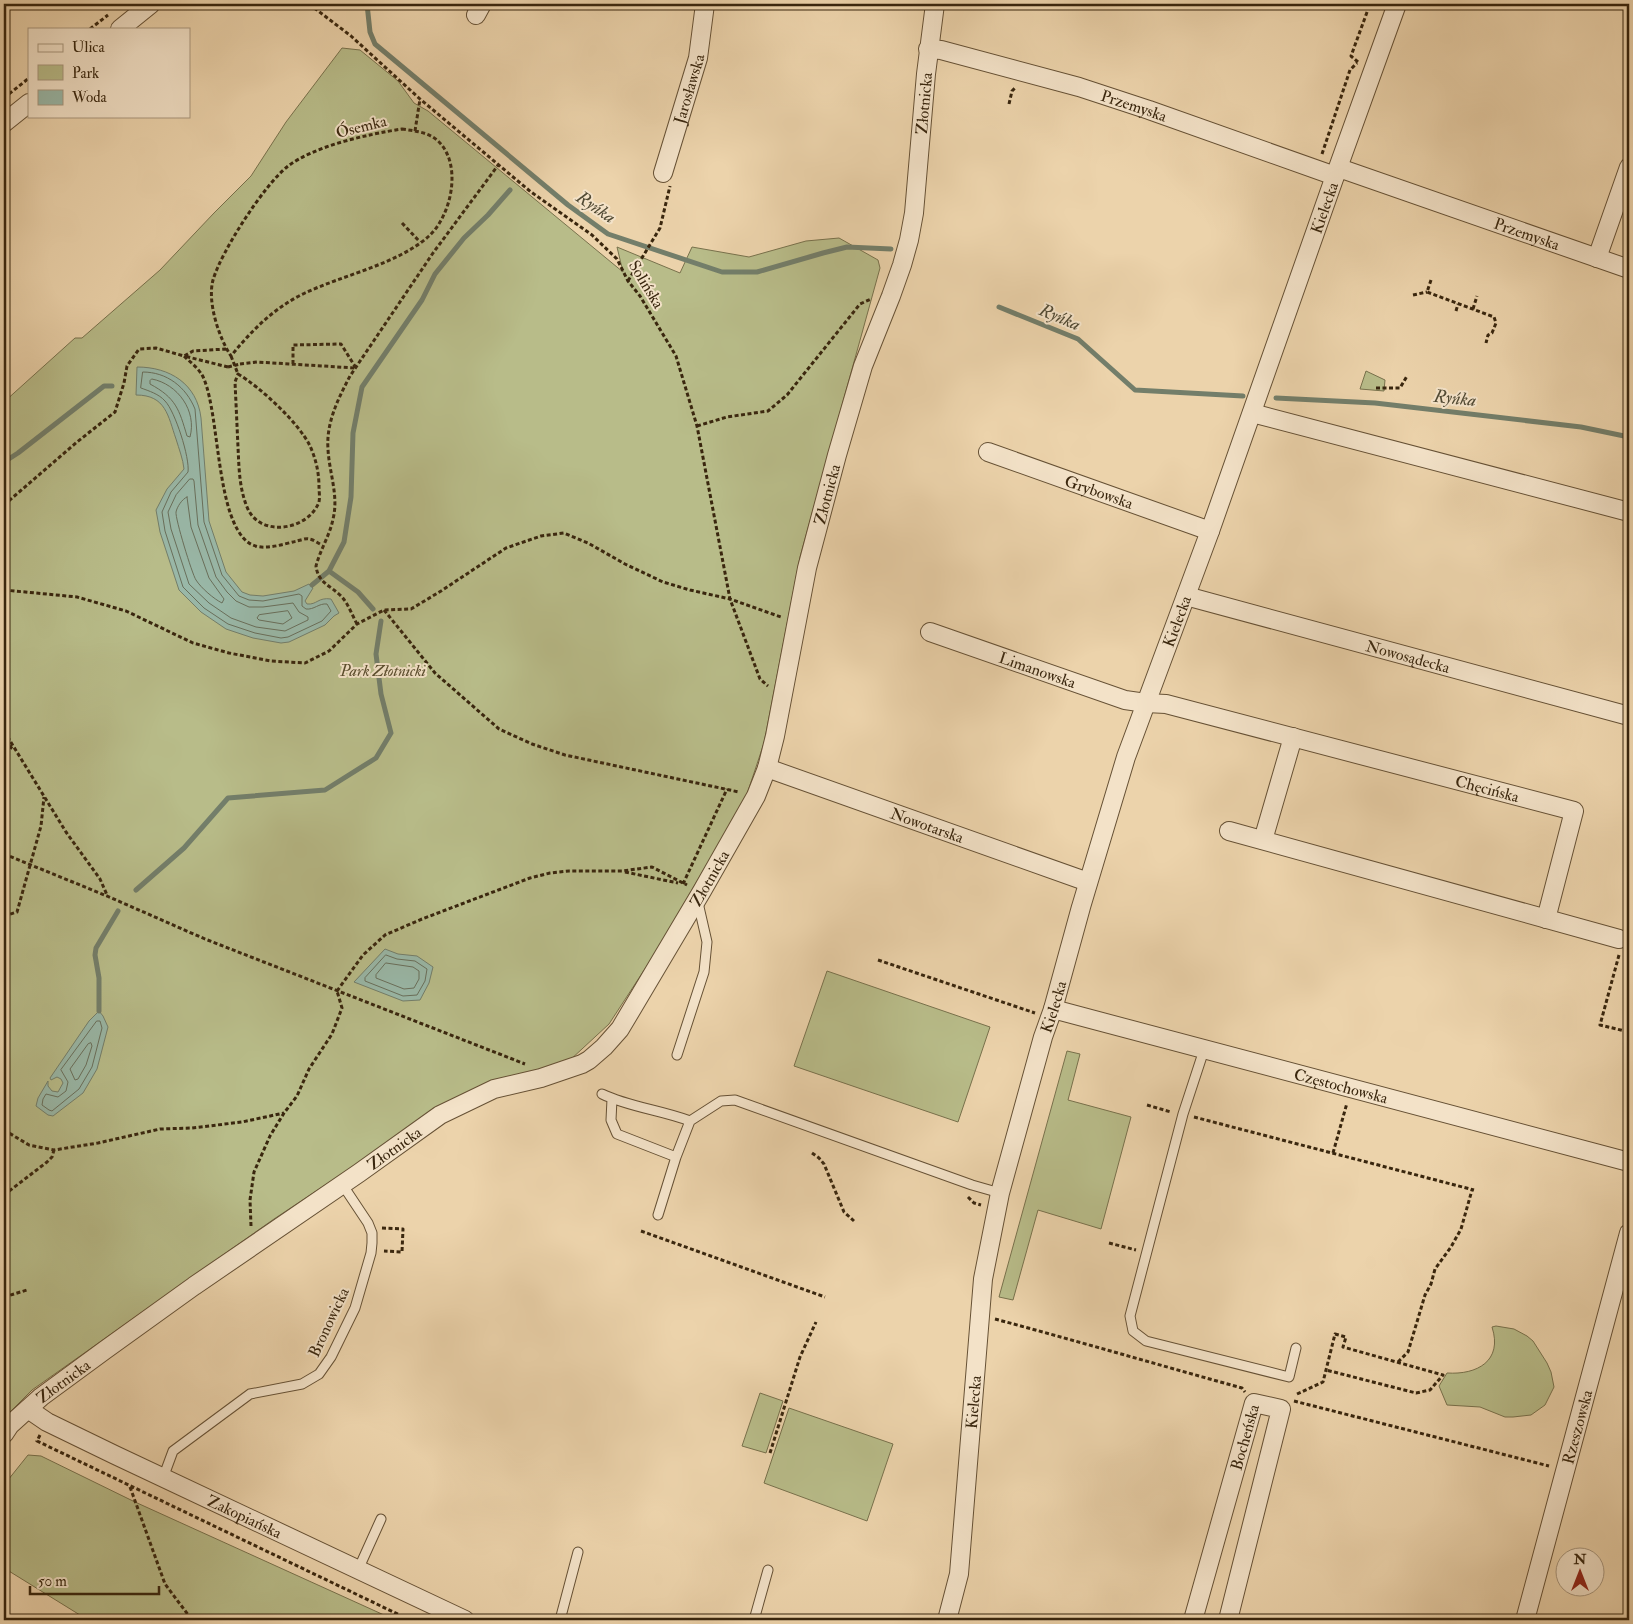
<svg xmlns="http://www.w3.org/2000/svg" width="1633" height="1624" viewBox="0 0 1633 1624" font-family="'IM FELL Double Pica',serif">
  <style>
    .green { fill: #b8bc89; stroke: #78714c }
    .water { fill: #99b8a8; stroke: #737e6a }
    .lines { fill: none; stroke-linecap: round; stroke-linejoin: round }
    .shore { stroke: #696f5b; stroke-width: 1 }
    .stream { stroke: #737e6a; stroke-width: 5 }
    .service-casing { stroke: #665135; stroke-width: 11 }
    .minor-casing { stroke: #665135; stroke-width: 20 }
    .path { stroke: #39260e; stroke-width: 3; stroke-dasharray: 4 2.5; stroke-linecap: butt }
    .service { stroke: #f3e2c8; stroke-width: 9 }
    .minor { stroke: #f3e2c8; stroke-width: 18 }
    .path-bridge { stroke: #39260e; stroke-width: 3; stroke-dasharray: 4 2.5; stroke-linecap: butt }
    .labels { text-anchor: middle; stroke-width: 4; stroke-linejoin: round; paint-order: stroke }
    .street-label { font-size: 16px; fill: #39260e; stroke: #f3e2c8 }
    .park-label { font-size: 16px; font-style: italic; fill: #594c2d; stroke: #f3e2c8 }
    .water-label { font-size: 18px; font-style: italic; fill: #514a34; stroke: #f3e2c8 }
  </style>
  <rect width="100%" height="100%" fill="#ecd3ab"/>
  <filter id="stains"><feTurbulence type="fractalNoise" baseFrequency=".004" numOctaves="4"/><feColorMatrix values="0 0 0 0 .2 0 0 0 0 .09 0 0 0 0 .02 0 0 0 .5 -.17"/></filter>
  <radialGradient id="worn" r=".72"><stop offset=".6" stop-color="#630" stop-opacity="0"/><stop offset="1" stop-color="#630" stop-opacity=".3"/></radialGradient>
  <path class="green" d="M342 48 360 50 398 81 414 103 428 111 623 272 617 247 680 273 692 247 749 257 806 241 839 238 878 260 880 268 800 557 764 743 746 797 654 955 609 1024 569 1061 489 1084 455 1099 274 1219 32 1390 9 1413 4 1410V402L75 338H82L160 270 214 213 251 176 286 122Z
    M1366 371 1385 380 1384 391 1360 389Z
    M827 971 990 1027 958 1122 794 1066Z
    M1067 1051 1080 1054 1068 1100 1131 1117 1101 1229 1038 1210 1013 1300 999 1297Z
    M1496 1326 1514 1329 1527 1336 1533 1341 1547 1363 1551 1372 1554 1387 1545 1405 1531 1415 1513 1417H1505L1480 1407 1447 1405 1439 1386 1447 1373C1477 1375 1503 1361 1492 1327Z
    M760 1393 783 1401 766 1453 742 1446Z
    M789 1408 893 1444 867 1521 764 1483Z
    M28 1455 41 1456 135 1502 395 1620H88L4 1568V1497L8 1480Z"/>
  <path class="water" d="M137 367C170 367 197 384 201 418L209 521 226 572 242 592 250 595 263 596 294 591 309 584 313 588 305 601 307 604C317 605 318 597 331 599L339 613 334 616 325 625 289 642 281 643 253 638 226 629 201 612 179 590 160 532 156 510 167 489 184 469C183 459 179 449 176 439 168 416 166 395 136 395Z
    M385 949 398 954 417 956 433 967 429 983 420 1000 403 1001 354 982Z
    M99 1011 103 1016 108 1027 97 1069 83 1093 53 1116 48 1115 36 1106 38 1098 48 1081V1086L52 1091 58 1092 63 1083 61 1079 57 1077 51 1080 50 1078 89 1021Z"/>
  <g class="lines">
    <path class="shore" d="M143 372C167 372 186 387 195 409L204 522 222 575 239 596 249 600 263 601 299 594 302 596V606L306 609C314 610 319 603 327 604L331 611 322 621 288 637 281 638 255 633 228 624 204 608 183 587 165 531 162 512 171 492 188 472C190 458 175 411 165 401 159 394 149 391 141 388Z
      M152 379C178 384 197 411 190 437L187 436C179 409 176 398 150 384V381Z
      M190 479H193L194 481 198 525 216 577 227 592 236 601 249 607H263L293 603 299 612 308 617V620L285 631 256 627 231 618 209 603 189 584 171 529 168 512 176 495Z
      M187 497 191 527 209 578 224 599 222 603C214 599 201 588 196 580 192 574 175 518 176 512 177 507 182 499 187 497Z
      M288 611 292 618 283 624 259 620 257 618 259 615Z
      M386 955 397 959 415 961 427 969 425 981 417 995 403 996 365 981V978Z
      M386 963 413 967 419 971V979L414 988 404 989 376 978V975Z
      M97 1021H100L102 1028 92 1067 79 1089 52 1111 49 1110 42 1105 43 1099 46 1094 58 1097 66 1091 68 1082 61 1070Z
      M91 1043 92 1046 86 1065 78 1079 75 1080 70 1069 88 1044Z"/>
    <path class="stream" d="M367 4 370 32 375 44 568 205 608 234 722 272H757L823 253 847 247 891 249
      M999 307 1078 339 1135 390 1243 396
      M1276 398 1375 403 1581 427 1629 437
      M4 462 18 453 104 386H112
      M329 571 358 592 373 609
      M312 585 329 571 344 542 351 497 353 433 362 387 422 300 435 274 464 238 488 215 510 190
      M136 890 184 848 228 798 325 790 376 758 391 733 381 694 376 654 381 621
      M99 1011V978L95 955 96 948 118 911"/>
    <defs>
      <path id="service" d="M1204 1050 1183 1114 1130 1316 1133 1331 1146 1341 1289 1377 1296 1348
        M677 1055 704 972 707 942 699 907 694 904
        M602 1094C629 1107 661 1110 690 1121
        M612 1099 611 1120 617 1134 676 1157
        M658 1215 676 1157 690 1121 721 1101 735 1100 972 1185 1000 1193
        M163 1478 173 1451 250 1394 302 1384 319 1374 331 1357 355 1308 371 1253 372 1243V1233L368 1223 342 1184
        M358 1570 381 1519
        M560 1620 578 1552
        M754 1620 768 1570"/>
      <g id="minor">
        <path d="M476 15 482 4"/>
        <path d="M120 29 151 4"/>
        <path id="s1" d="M928 49 941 50 1079 87 1149 110 1335 176"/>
        <path d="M4 123 29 103"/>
        <path id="s2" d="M1339 168 1629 269"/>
        <path id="s3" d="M663 173 698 58 705 4"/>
        <path d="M1597 258 1629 167"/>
        <path d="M1252 413 1629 512"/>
        <path id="s4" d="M988 452 1210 531"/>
        <path id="s5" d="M1186 596 1629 716"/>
        <path id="s6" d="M930 632 1125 700 1146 703 1166 704 1574 811 1546 919"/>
        <path id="s7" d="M767 768 1088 882"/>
        <path d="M1229 831 1619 939"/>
        <path d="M1263 840 1293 737"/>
        <path id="s8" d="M1053 1009 1629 1162"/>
        <path id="s9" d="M28 1409 47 1422 115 1455 465 1620"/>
        <path id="s10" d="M4 1434 10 1425 41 1397 105 1350 194 1286 359 1173 440 1115 494 1089 541 1078 582 1064 589 1060 604 1047 620 1029 702 891 756 796 767 768 775 736 807 568 837 455 863 366 891 296 902 265 909 240 914 213 926 74 935 4"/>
        <path id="s11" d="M947 1620 959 1574 983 1279 1000 1193 1043 1037 1053 1009 1081 907 1126 757 1210 531 1335 176 1397 4"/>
        <path id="s12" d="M1193 1620 1254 1403 1281 1409 1228 1620"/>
        <path id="s13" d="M1525 1620 1629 1233"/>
      </g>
    </defs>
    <use href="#service" class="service-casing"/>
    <use href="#minor" class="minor-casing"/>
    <path class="path" d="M309 4 351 36 420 99 531 192 592 235 617 259 628 281 640 296 676 356 697 426 730 599 760 679 768 686
      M90 29 108 15
      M1358 62 1351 56 1370 4
      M4 98 29 78
      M1009 104 1012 91 1016 87
      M402 129C415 131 430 132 440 143 462 167 451 216 429 236 398 264 343 275 305 293 275 307 251 331 231 356 219 338 207 302 213 280 221 252 264 185 287 167 313 146 369 134 402 129Z
      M415 131 420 99
      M1322 154 1350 70 1357 63
      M402 223 420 242
      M1431 280 1427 292 1494 317 1496 323 1492 333 1488 335 1486 343
      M628 281 660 228 670 186
      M1413 295 1427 292
      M1473 309 1477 296
      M1456 311 1458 304
      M231 356 238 374
      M240 364 257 362 355 368
      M293 364V345L341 344 356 368
      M228 367 184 356C191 363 200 369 204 379 220 418 216 520 249 543 262 552 283 544 297 541 301 540 306 538 309 539 313 539 319 544 322 545
      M238 374C260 387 299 423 310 446 316 459 319 473 319 487 319 491 320 497 319 502 308 531 259 538 247 507 239 487 239 467 238 447 237 425 236 403 235 382Z
      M1376 388H1400L1407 376
      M697 426 727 417 768 411 787 395 860 304 871 299
      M4 505 77 442 115 412 124 383 127 366 139 349 156 348 184 356 193 351 226 349
      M4 590 77 597 126 611 193 643 229 653 271 661 305 663 329 651 357 624 384 610 411 609 441 591 506 548 541 536 564 533 588 543 625 564 663 582 690 590 730 599 781 617
      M384 610 435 673 499 729 532 744 565 755 739 792
      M357 624C352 615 348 603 341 596 330 585 318 583 316 566 320 550 330 535 333 519 339 496 329 472 328 449 326 423 338 399 350 376L433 253 499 164
      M4 731 66 832 100 879 107 895
      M4 742 13 749
      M4 854 107 896 205 939 525 1064
      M625 872 678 883
      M683 884 727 789
      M4 916 17 912 41 826 44 797
      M1619 955 1600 1025 1629 1032
      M878 960 1035 1013
      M337 991 363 955 385 935 422 919 530 878 550 873 569 871H622L652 867 687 885
      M1147 1105 1171 1112
      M1194 1117 1474 1190
      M4 1130 29 1145 54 1150 98 1143 160 1129 192 1128 242 1122 284 1113
      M812 1153 819 1158 824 1164 844 1212 854 1221
      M1333 1153 1347 1103
      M4 1195 47 1162 52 1157 54 1150
      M968 1197 974 1203 981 1205
      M251 1226 250 1200 254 1172 270 1136 284 1113 297 1096 309 1069 332 1034 342 1008 337 991
      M382 1228 403 1229 402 1252 384 1251
      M641 1231 825 1297
      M1109 1243 1136 1250
      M4 1297 27 1290
      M995 1319C1077 1341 1159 1365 1242 1388L1245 1392
      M1398 1362 1408 1352 1425 1295 1431 1284 1435 1269 1451 1247 1461 1229 1472 1190
      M1297 1394 1323 1382 1335 1334 1346 1337 1343 1347 1443 1375 1430 1390 1416 1393 1326 1370
      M1294 1401 1549 1466
      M40 1435 37 1441 410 1620
      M770 1453 800 1357 816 1322
      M130 1487 165 1584 192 1620"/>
    <use href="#service" class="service"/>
    <use href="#minor" class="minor"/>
    <path class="path-bridge" d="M228 367 240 364"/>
  </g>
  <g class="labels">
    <g class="street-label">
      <text dy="6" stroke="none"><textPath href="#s3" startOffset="88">Jarosławska</textPath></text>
      <text dy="6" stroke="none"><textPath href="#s10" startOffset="1730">Złotnicka</textPath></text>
      <text dy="6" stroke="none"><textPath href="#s1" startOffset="214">Przemyska</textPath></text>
      <text transform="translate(361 126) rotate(-14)" y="6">Ósemka</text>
      <text dy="6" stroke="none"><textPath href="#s11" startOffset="1469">Kielecka</textPath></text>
      <text dy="6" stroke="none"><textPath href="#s2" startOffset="199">Przemyska</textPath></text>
      <text transform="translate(647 284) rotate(59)" y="6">Solińska</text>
      <text dy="6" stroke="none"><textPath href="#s4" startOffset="118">Grybowska</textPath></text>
      <text dy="6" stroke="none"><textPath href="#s10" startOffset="1325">Złotnicka</textPath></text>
      <text dy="6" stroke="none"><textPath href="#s11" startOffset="1030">Kielecka</textPath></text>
      <text dy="6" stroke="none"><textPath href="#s5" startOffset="230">Nowosądecka</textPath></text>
      <text dy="6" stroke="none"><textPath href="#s6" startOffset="114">Limanowska</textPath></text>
      <text dy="6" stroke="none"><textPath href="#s6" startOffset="580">Chęcińska</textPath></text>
      <text dy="6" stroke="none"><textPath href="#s7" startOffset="170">Nowotarska</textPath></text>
      <text dy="6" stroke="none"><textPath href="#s10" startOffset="920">Złotnicka</textPath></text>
      <text dy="6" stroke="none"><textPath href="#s11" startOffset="625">Kielecka</textPath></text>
      <text dy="6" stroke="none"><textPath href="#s8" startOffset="298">Częstochowska</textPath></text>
      <text dy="6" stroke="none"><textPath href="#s10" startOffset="485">Złotnicka</textPath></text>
      <text transform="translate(328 1322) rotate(-65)" y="6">Bronowicka</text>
      <text dy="6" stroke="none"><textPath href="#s10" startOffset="80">Złotnicka</textPath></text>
      <text dy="6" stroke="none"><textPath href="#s11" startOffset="220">Kielecka</textPath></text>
      <text dy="6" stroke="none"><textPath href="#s13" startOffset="200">Rzeszowska</textPath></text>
      <text dy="6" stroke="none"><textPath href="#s12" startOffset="190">Bocheńska</textPath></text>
      <text dy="6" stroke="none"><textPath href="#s9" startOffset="242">Zakopiańska</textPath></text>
    </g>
    <g class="park-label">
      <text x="383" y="676">Park Złotnicki</text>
    </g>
    <g class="water-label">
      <text transform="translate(596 207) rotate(34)" y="6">Ryńka</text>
      <text transform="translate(1060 317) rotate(23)" y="6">Ryńka</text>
      <text transform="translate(1455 398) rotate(6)" y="6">Ryńka</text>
    </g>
  </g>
  <rect width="1633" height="1624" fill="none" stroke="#ecd3ab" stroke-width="20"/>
  <rect x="5" y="5" width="1623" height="1614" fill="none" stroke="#39260e" stroke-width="2.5"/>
  <rect x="10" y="10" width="1613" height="1604" fill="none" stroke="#39260e"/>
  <rect x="28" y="28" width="162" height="90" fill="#f3e2c8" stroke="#a9977e"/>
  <rect x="38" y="44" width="25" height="8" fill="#f3e2c8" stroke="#a9977e"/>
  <text x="72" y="52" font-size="15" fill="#39260e">Ulica</text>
  <rect x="38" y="65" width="25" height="15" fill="#b8bc89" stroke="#a9977e"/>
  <text x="72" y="78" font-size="15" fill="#39260e">Park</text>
  <rect x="38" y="90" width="25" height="15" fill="#99b8a8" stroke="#a9977e"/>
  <text x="72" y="102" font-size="15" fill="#39260e">Woda</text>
  <g transform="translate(1580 1572)"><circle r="24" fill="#f3e2c8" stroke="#a9977e"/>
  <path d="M0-4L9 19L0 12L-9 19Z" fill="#8f2418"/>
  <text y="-8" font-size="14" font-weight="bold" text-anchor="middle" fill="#39260e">N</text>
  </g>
  <path d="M30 1586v8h129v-8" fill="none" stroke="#39260e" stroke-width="2.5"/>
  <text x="38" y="1586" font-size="15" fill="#39260e" stroke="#f3e2c8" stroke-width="4" paint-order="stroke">50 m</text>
  <rect width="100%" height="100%" filter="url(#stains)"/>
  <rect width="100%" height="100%" fill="url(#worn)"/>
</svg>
